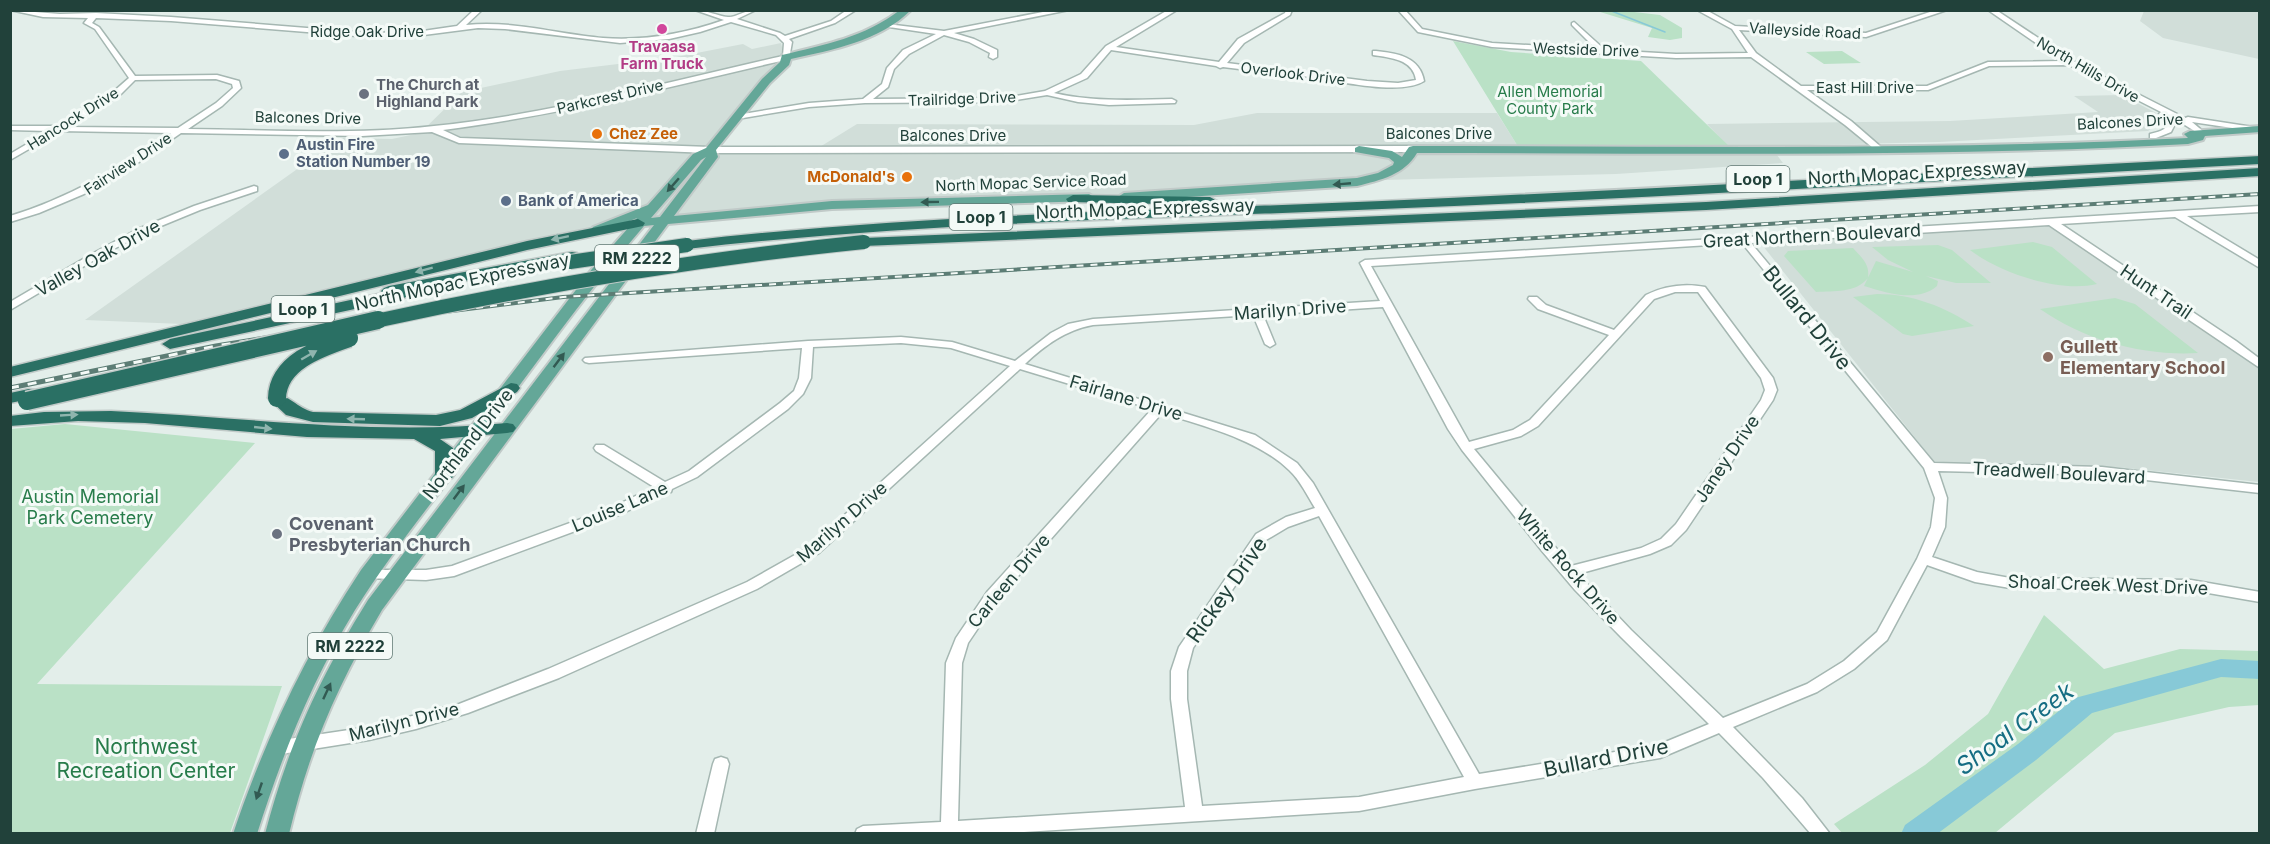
<svg xmlns="http://www.w3.org/2000/svg" width="2270" height="844" viewBox="0 0 2270 844" font-family="Inter,sans-serif">
  <style>
    .built { fill: #d1ded9 }
    .green { fill: #bae1c6 }
    .lines { fill: none; stroke-linecap: round; stroke-linejoin: round }
    .stream { stroke: #87c9d7; stroke-width: 1.5 }
    .river { fill: #87c9d7; fill-rule: evenodd }
    .minor-casing { stroke: #a5b7b2; stroke-width: 3 }
    .major-casing { stroke: #c1cac8; stroke-width: 4 }
    .highway-casing { stroke: #c1cac8; stroke-width: 3 }
    .minor { fill: #fff; fill-rule: evenodd }
    .major { fill: #64a798; fill-rule: evenodd }
    .highway { fill: #2a7064; fill-rule: evenodd }
    .rail-far1-casing { stroke: #5c7d75; stroke-width: 4 }
    .rail-casing { stroke: #5c7d75; stroke-width: 5 }
    .rail-far1 { stroke: #f4faf7; stroke-width: 2; stroke-dasharray: 7; stroke-linecap: butt }
    .rail { stroke: #f4faf7; stroke-width: 3; stroke-dasharray: 9; stroke-linecap: butt }
    .highway-bridge-far1-casing { stroke: #c1cac8; stroke-width: 16; stroke-linecap: butt }
    .highway-bridge-casing { stroke: #c1cac8; stroke-width: 21; stroke-linecap: butt }
    .highway-bridge-far1 { stroke: #2a7064; stroke-width: 14 }
    .highway-bridge { stroke: #2a7064; stroke-width: 18 }
    .oneway { fill: #325a52 }
    .oneway2 { fill: #8fb5ae }
    .hotel-dot { fill: #d1479c; stroke: #f4faf7; stroke-width: 2 }
    .worship-dot { fill: #6b7280; stroke: #f4faf7; stroke-width: 2 }
    .food-dot { fill: #e8710a; stroke: #f4faf7; stroke-width: 2 }
    .service-dot { fill: #5c6f8a; stroke: #f4faf7; stroke-width: 2 }
    .education-dot { fill: #8d6e63; stroke: #f4faf7; stroke-width: 2 }
    .labels { text-anchor: middle; stroke-width: 6; stroke-linejoin: round; paint-order: stroke }
    .far-street-label { font-size: 15px; fill: #21413a; stroke: #f4faf7 }
    .far-hotel-label { font-size: 15px; font-weight: bold; fill: #b23c85; stroke: #f4faf7 }
    .far-worship-label { font-size: 15px; font-weight: bold; fill: #5b616d; stroke: #f4faf7; text-anchor: start }
    .far-park-label { font-size: 15px; fill: #277c4a; stroke: #f4faf7 }
    .far-food-label { font-size: 15px; font-weight: bold; fill: #c56008; stroke: #f4faf7; text-anchor: start }
    .far-service-label { font-size: 15px; font-weight: bold; fill: #4e5e75; stroke: #f4faf7; text-anchor: start }
    .shield { fill: #f4faf7; stroke: #607873; stroke-width: 1.5 }
    .shield-label { font-size: 16px; font-weight: bold; fill: #21413a }
    .street-label { font-size: 18px; fill: #21413a; stroke: #f4faf7 }
    .education-label { font-size: 18px; font-weight: bold; fill: #785e54; stroke: #f4faf7; text-anchor: start }
    .park-label { font-size: 18px; fill: #277c4a; stroke: #f4faf7 }
    .worship-label { font-size: 18px; font-weight: bold; fill: #5b616d; stroke: #f4faf7; text-anchor: start }
    .near-street-label { font-size: 21px; fill: #21413a; stroke: #f4faf7 }
    .near-park-label { font-size: 21px; fill: #277c4a; stroke: #f4faf7 }
    .near-water-label { font-size: 24px; font-style: italic; fill: #156d83; stroke: #f4faf7 }
  </style>
  <rect width="100%" height="100%" fill="#e3eeea"/>
  <path class="built" d="M2144 11H2259V59L2163 38 2140 21Z
    M781 43 783 51 775 65 753 87 702 151 810 153 857 124 1194 125 1257 113H1497L1517 145 1729 147 1707 124 1950 121 2098 112 2074 96 2122 95 2156 113 2159 123 2148 131 1939 142 1770 146 1783 163 1616 174 1383 180 1117 195 915 200 595 227 449 259 182 324 85 320 341 138 392 139 420 133 462 92 560 71 676 57 743 44 752 49Z
    M2047 223 2228 345 2259 369V482L2117 467 1936 464 1759 241Z"/>
  <path class="green" d="M1597 11H1626L1660 15 1682 28V38L1670 40 1648 37 1652 28Z
    M1453 41 1511 52 1641 61 1730 147 1517 145Z
    M1842 51 1861 63 1824 64 1806 52Z
    M2033 242 2052 247 2097 284C2059 293 2000 273 1970 250Z
    M1938 245 1952 250 1991 283H1956L1926 276 1938 281 1937 286C1917 303 1887 293 1864 286L1876 261 1913 272 1888 260 1872 247Z
    M1853 248C1862 258 1870 264 1868 278 1856 293 1834 291 1816 292L1784 256 1788 251Z
    M1877 294C1913 294 1945 307 1974 326L1912 336 1903 334 1853 297Z
    M2115 298 2135 304 2198 353C2143 356 2086 341 2040 309Z
    M65 424 255 443 37 684 282 686 230 833H11V429Z
    M2044 615 2104 669 2180 649 2259 651V705L2229 707 2115 733 1995 833H1842L1834 824 1925 765 1988 714Z"/>
  <g class="lines">
    <path class="stream" d="M1609 10 1665 32"/>
    <path class="river" d="M2221 659 2260 661V679L2221 677 2092 713 2036 760 1937 834H1901L1905 825 2018 744 2075 698Z"/>
    <defs>
      <path id="minor" d="M10 10 60 14 96 13 171 17 369 33 416 32 457 26 474 10H482L466 25C512 20 557 34 603 38 644 41 684 34 724 20L695 10C707 10 717 16 728 17 735 18 745 10 756 10L737 19 780 33 785 36 831 21 847 10H856L835 23 789 39 792 42 789 59C674 86 560 115 443 130L460 138 710 147 1413 146 1417 149 1413 152 710 153 459 143 432 132 362 136 181 133 126 171 84 194 39 213 10 222V216C69 198 120 168 171 133L60 131 10 160V154L49 131 10 130V126H57L113 92 129 78 95 29 84 23 88 18 43 17ZM96 18 171 21 369 37 416 36 478 28 505 29 620 43 669 39 700 32 731 22 776 35 784 43 783 56C667 82 552 114 434 126 353 135 270 130 188 129L222 106 241 88 239 81 217 75 135 76 99 27 92 23ZM216 79 232 84 233 88 216 103 178 128 68 127 119 96 135 80Z
        M1053 10H1069L954 33 974 39 997 50V57L993 59 989 57 990 53 969 42 944 35 909 54 894 69 888 87 873 99 1004 98 1045 91 1081 74 1106 46 1168 10H1177L1116 47 1219 62 1238 39 1285 13 1286 10H1292L1290 15 1244 43 1227 63 1367 81 1398 83 1416 80C1413 59 1391 58 1373 55V51H1376C1397 53 1420 57 1424 81 1401 96 1338 81 1310 77 1281 73 1252 71 1223 67L1220 68 1216 66 1111 50 1087 78 1054 93C1093 102 1133 100 1172 99L1176 101 1175 103 1109 105 1078 102 1047 95 1004 102 865 103 809 107 737 119 733 117 737 115 809 103 863 99 882 84 887 68 903 50 936 34 889 27 886 25 887 24 944 31Z
        M1398 10H1405L1422 29 1492 43 1596 49 1572 25V23L1574 22 1605 50 1676 54 1748 53 1732 29 1697 10H1706L1735 26 1866 33 1936 10H1947L1866 37 1739 30 1756 53 1801 86H1927L1988 62 2062 61 1988 10H1996L2073 61 2185 118 2188 117 2253 127 2257 129 2253 131 2192 122 2205 133 2201 135 2172 117 2176 122 2171 132 2156 138H2150V134C2157 132 2166 131 2168 123L2159 114 2161 112 2069 65 1989 66 1928 90H1807L1851 121 1881 147 1882 149 1878 152 1845 125 1751 57 1676 58 1492 47 1418 32Z
        M254 186 257 187V191L200 210 144 233 108 252 10 310V302L90 255 138 229 194 206Z
        M2260 206V212L2187 216 2260 260V268L2175 217 2061 224 2236 341 2260 359V368L2049 225 1751 243 1934 463 2102 467 2260 485V493L2102 475 1938 471 1947 498 1945 527 1932 557 1977 572 2010 578 2191 580 2260 592V602L2191 590 2010 588 1975 582 1927 565 1887 640 1854 669 1817 692 1733 727 1802 798 1830 834H1811L1763 778 1719 733 1660 758 1475 789 1359 811 994 834H855L857 829 863 826 941 822 946 663 956 638 987 592 1152 409 1020 369 819 553 757 589 559 678 468 713 416 729 369 740 275 755 269 753 267 748 269 743 275 741 369 727 459 704 548 669 747 582 809 547 1010 366 951 348 901 343 813 347 811 378 803 394 788 409 697 477 672 489 671 492 665 493 621 514 454 576 426 580 363 578 361 575 363 572 368 570H426L452 566 611 508 654 487 596 451 594 448 596 445H604L665 482 689 471 780 403 794 391 799 378 802 348 589 363 585 362 583 360 585 358 808 341 901 337 952 342 1015 361 1051 333 1068 324 1093 319 1380 301 1360 263 1365 260ZM1742 243 1924 468 1935 498 1931 527 1917 559 1877 632 1844 661 1807 684 1723 718 1631 630 1578 574 1650 554 1671 545 1686 530 1773 400 1777 390 1773 378 1705 287C1685 283 1664 286 1646 295L1614 330 1546 305 1537 297H1529L1528 299 1538 309 1609 335 1530 420 1513 430 1469 442 1371 266ZM1675 292H1698L1761 378 1765 390 1761 400 1676 524 1661 539 1641 548 1571 566 1474 449 1521 436 1538 426 1654 299ZM1383 307 1448 429 1462 450 1542 551 1575 590 1621 637 1709 724 1658 745 1479 774 1313 483 1297 463 1255 435 1025 364C1045 345 1066 330 1093 325L1253 315 1265 344 1270 347 1275 344 1263 315ZM1162 413C1203 426 1257 439 1289 470 1300 480 1307 495 1315 508L1286 517 1256 534 1179 647 1171 671V699L1185 807 958 821 962 663 968 643 997 600ZM1319 516 1464 777 1359 797 1202 806 1187 699V671L1193 648 1266 540 1288 527Z
        M721 757 727 759 729 764 714 834H696L713 764 715 759Z"/>
      <path id="major" d="M900 10H911C880 41 832 50 791 59L789 65 770 83 716 150 718 157 674 216 832 201 1089 194 1095 198 1093 201 832 209 668 224 382 610C337 686 310 747 289 834H265C289 743 319 679 368 600L654 225 644 226C587 292 537 362 486 431 442 490 394 548 355 610 312 680 282 755 257 834H233C265 739 306 653 361 570L592 269 637 218 598 234 591 230 593 227 648 205 693 154 706 148 762 79 780 62 782 55C824 45 865 37 900 10ZM706 157 660 217 651 218 701 160Z
        M2260 126V132L2205 136 2203 140 2188 144C1931 158 1674 153 1417 153 1404 175 1381 180 1357 186L1124 201 1118 197 1124 193 1357 178 1378 173 1393 165 1394 162 1389 158 1355 152V148L1359 146 1392 151 1402 157 1409 147 1413 146C1671 146 1930 151 2188 138L2184 134 2190 131Z"/>
      <path id="highway" d="M2260 156V164C1967 179 1675 197 1382 209 1150 219 918 222 687 249L680 245 687 241C918 214 1150 211 1382 201 1675 188 1967 171 2260 156Z
        M2260 168V176L1706 210 864 246 857 242 864 238 1706 202Z
        M1073 195 1210 197 1217 201 1210 205 1068 202 1066 199Z
        M638 219 645 223 643 226 527 250 10 377V367L527 241Z
        M572 252 577 253 579 256 577 259 407 292 406 297 401 299 170 349 162 344 170 339 383 293 381 291 384 288 389 286Z
        M511 383 517 384 520 388 517 392 472 418 440 426 313 422 286 415 268 398 271 394C285 391 297 408 313 412L436 415 460 410Z
        M29 389 35 390 38 394 35 398 10 403V393Z
        M111 411C244 417 374 436 507 423L513 424 516 428 513 432 507 433 440 439 453 448 455 474 452 478H438L435 474V451L414 439 307 437 145 423 78 421 10 426V416L44 412Z"/>
    </defs>
    <use href="#minor" class="minor-casing"/>
    <use href="#major" class="major-casing"/>
    <use href="#highway" class="highway-casing"/>
    <use href="#minor" class="minor"/>
    <use href="#major" class="major"/>
    <use href="#highway" class="highway"/>
    <defs>
      <path id="rail-far1" d="M365 322 563 297 2260 194"/>
      <path id="rail" d="M10 388 216 346 375 320"/>
    </defs>
    <use href="#rail-far1" class="rail-far1-casing"/>
    <use href="#rail" class="rail-casing"/>
    <use href="#rail-far1" class="rail-far1"/>
    <use href="#rail" class="rail"/>
    <defs>
      <path id="highway-bridge-far1" d="M570 262 687 245
        M371 322C535 286 698 259 864 242"/>
      <path id="highway-bridge" d="M277 398C278 362 320 348 349 338
        M27 401 378 320"/>
    </defs>
    <use href="#highway-bridge-far1" class="highway-bridge-far1-casing"/>
    <use href="#highway-bridge" class="highway-bridge-casing"/>
    <use href="#highway-bridge-far1" class="highway-bridge-far1"/>
    <use href="#highway-bridge" class="highway-bridge"/>
  </g>
  <defs><path id="oneway-solid" d="M-6-.8H1V-3.2L6.5 0L1 3.2V.8H-6Z" transform="scale(1.5)"/></defs>
  <g class="oneway">
    <use href="#oneway-solid" transform="translate(1342 184) rotate(175)"/>
    <use href="#oneway-solid" transform="translate(673 185) rotate(131)"/>
    <use href="#oneway-solid" transform="translate(930 202) rotate(179)"/>
    <use href="#oneway-solid" transform="translate(559 360) rotate(-53)"/>
    <use href="#oneway-solid" transform="translate(459 492) rotate(-53)"/>
    <use href="#oneway-solid" transform="translate(327 691) rotate(-65)"/>
    <use href="#oneway-solid" transform="translate(259 791) rotate(109)"/>
  </g>
  <g class="oneway2">
    <use href="#oneway-solid" transform="translate(560 238) rotate(168)"/>
    <use href="#oneway-solid" transform="translate(424 270) rotate(165)"/>
    <use href="#oneway-solid" transform="translate(309 355) rotate(-30)"/>
    <use href="#oneway-solid" transform="translate(69 415) rotate(-3)"/>
    <use href="#oneway-solid" transform="translate(356 419) rotate(-178)"/>
    <use href="#oneway-solid" transform="translate(263 428) rotate(6)"/>
  </g>
  <circle class="hotel-dot" cx="662" cy="29" r="6"/>
  <g class="worship-dot">
    <circle cx="364" cy="94" r="6"/>
    <circle cx="277" cy="534" r="6"/>
  </g>
  <g class="food-dot">
    <circle cx="597" cy="134" r="6"/>
    <circle cx="907" cy="177" r="6"/>
  </g>
  <g class="service-dot">
    <circle cx="284" cy="154" r="6"/>
    <circle cx="506" cy="201" r="6"/>
  </g>
  <circle class="education-dot" cx="2048" cy="357" r="6"/>
  <g class="labels">
    <g class="far-street-label">
      <text transform="translate(1805 31) rotate(3)" y="5">Valleyside Road</text>
      <text x="367" y="37">Ridge Oak Drive</text>
      <text transform="translate(1586 50) rotate(2)" y="5">Westside Drive</text>
      <text transform="translate(2088 70) rotate(30)" y="5">North Hills Drive</text>
      <text transform="translate(1293 74) rotate(7)" y="5">Overlook Drive</text>
      <text x="1865" y="93">East Hill Drive</text>
      <text transform="translate(610 97) rotate(-13)" y="5">Parkcrest Drive</text>
      <text transform="translate(962 99) rotate(-2)" y="5">Trailridge Drive</text>
      <text transform="translate(308 118) rotate(1)" y="5">Balcones Drive</text>
      <text transform="translate(73 119) rotate(-32)" y="5">Hancock Drive</text>
      <text transform="translate(2130 122) rotate(-3)" y="5">Balcones Drive</text>
      <text x="1439" y="139">Balcones Drive</text>
      <text x="953" y="141">Balcones Drive</text>
      <text transform="translate(128 164) rotate(-33)" y="5">Fairview Drive</text>
      <text transform="translate(1031 183) rotate(-2)" y="5">North Mopac Service Road</text>
    </g>
    <g class="far-hotel-label">
      <text x="662" y="52">Travaasa<tspan x="662" dy="17">Farm Truck</tspan></text>
    </g>
    <g class="far-worship-label">
      <text x="376" y="90">The Church at<tspan x="376" dy="17">Highland Park</tspan></text>
    </g>
    <g class="far-park-label">
      <text x="1550" y="97">Allen Memorial<tspan x="1550" dy="17">County Park</tspan></text>
    </g>
    <g class="far-food-label">
      <text x="609" y="139">Chez Zee</text>
      <text x="895" y="182" text-anchor="end">McDonald's</text>
    </g>
    <g class="far-service-label">
      <text x="296" y="150">Austin Fire<tspan x="296" dy="17">Station Number 19</tspan></text>
      <text x="518" y="206">Bank of America</text>
    </g>
    <g class="shield">
      <rect x="1726.5" y="166" width="63" height="26" rx="4.5"/>
      <rect x="949.5" y="204" width="63" height="26" rx="4.5"/>
      <rect x="595" y="245" width="84" height="26" rx="4.5"/>
      <rect x="271.5" y="296" width="63" height="26" rx="4.5"/>
      <rect x="308" y="633" width="84" height="26" rx="4.5"/>
    </g>
    <g class="shield-label">
      <text x="1758" y="185">Loop 1</text>
      <text x="981" y="223">Loop 1</text>
      <text x="637" y="264">RM 2222</text>
      <text x="303" y="315">Loop 1</text>
      <text x="350" y="652">RM 2222</text>
    </g>
    <g class="street-label">
      <text transform="translate(1917 173) rotate(-3)" y="6">North Mopac Expressway</text>
      <text transform="translate(1145 209) rotate(-2)" y="6">North Mopac Expressway</text>
      <text transform="translate(1812 236) rotate(-3)" y="6">Great Northern Boulevard</text>
      <text transform="translate(98 258) rotate(-29)" y="6">Valley Oak Drive</text>
      <text transform="translate(462 282) rotate(-12)" y="6">North Mopac Expressway</text>
      <text transform="translate(2156 292) rotate(34)" y="6">Hunt Trail</text>
      <text transform="translate(1290 310) rotate(-4)" y="6">Marilyn Drive</text>
      <text transform="translate(1126 398) rotate(17)" y="6">Fairlane Drive</text>
      <text transform="translate(468 444) rotate(-52)" y="6">Northland Drive</text>
      <text transform="translate(1727 459) rotate(-56)" y="6">Janey Drive</text>
      <text transform="translate(2059 473) rotate(3)" y="6">Treadwell Boulevard</text>
      <text transform="translate(620 507) rotate(-23)" y="6">Louise Lane</text>
      <text transform="translate(842 522) rotate(-41)" y="6">Marilyn Drive</text>
      <text transform="translate(1568 567) rotate(49)" y="6">White Rock Drive</text>
      <text transform="translate(1009 581) rotate(-50)" y="6">Carleen Drive</text>
      <text transform="translate(2108 585) rotate(2)" y="6">Shoal Creek West Drive</text>
      <text transform="translate(404 722) rotate(-14)" y="6">Marilyn Drive</text>
    </g>
    <g class="education-label">
      <text x="2060" y="353">Gullett<tspan x="2060" dy="21">Elementary School</tspan></text>
    </g>
    <g class="park-label">
      <text x="90" y="503">Austin Memorial<tspan x="90" dy="21">Park Cemetery</tspan></text>
    </g>
    <g class="worship-label">
      <text x="289" y="530">Covenant<tspan x="289" dy="21">Presbyterian Church</tspan></text>
    </g>
    <g class="near-street-label">
      <text transform="translate(1807 318) rotate(51)" y="7">Bullard Drive</text>
      <text transform="translate(1227 590) rotate(-55)" y="7">Rickey Drive</text>
      <text transform="translate(1606 758) rotate(-11)" y="7">Bullard Drive</text>
    </g>
    <g class="near-park-label">
      <text x="146" y="754">Northwest<tspan x="146" dy="24">Recreation Center</tspan></text>
    </g>
    <g class="near-water-label">
      <text transform="translate(2015 729) rotate(-36)" y="8">Shoal Creek</text>
    </g>
  </g>
  <rect width="2270" height="844" fill="none" stroke="#21413a" stroke-width="24"/>
</svg>
